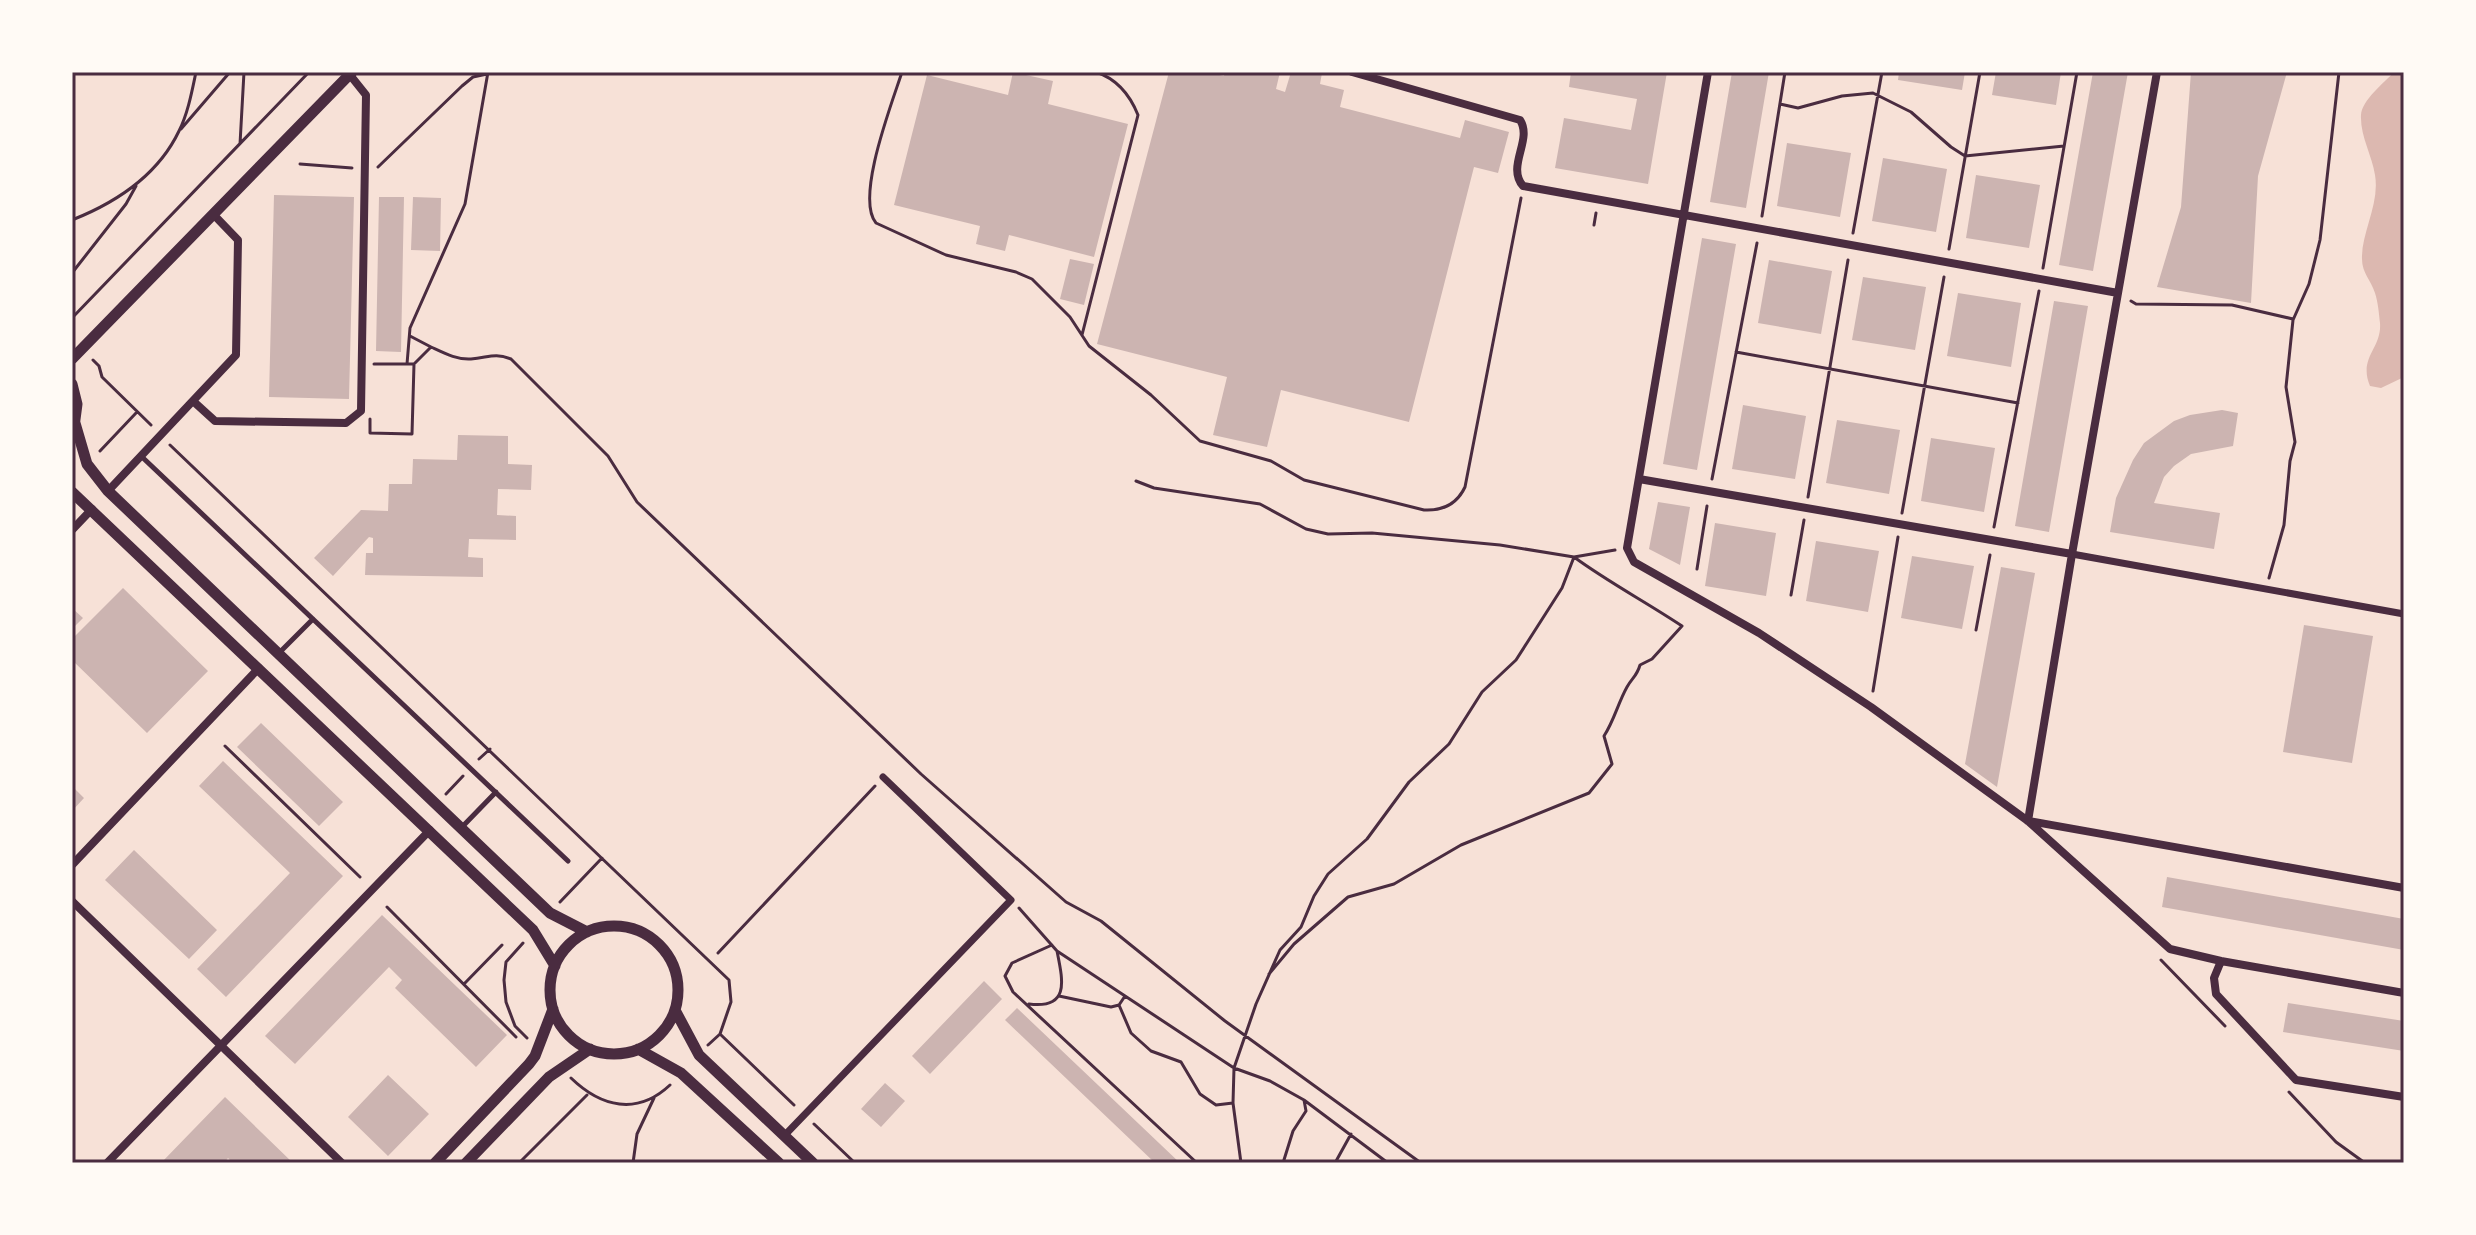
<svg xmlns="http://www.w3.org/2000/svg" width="2476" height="1235" viewBox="0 0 2476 1235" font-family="Lato,sans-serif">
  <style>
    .water { fill: #dcb8b0 }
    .building { fill: #ccb4b1 }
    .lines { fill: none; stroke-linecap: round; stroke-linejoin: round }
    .path { stroke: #4a2c40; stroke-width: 3 }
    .service { stroke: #4a2c40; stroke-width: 5 }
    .pedestrian { stroke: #4a2c40; stroke-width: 7 }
    .minor { stroke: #4a2c40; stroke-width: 8 }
    .tertiary { stroke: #4a2c40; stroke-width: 11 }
    .neatline { fill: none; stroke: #4a2c40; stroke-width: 3 }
  </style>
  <rect width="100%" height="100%" fill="#f7e1d7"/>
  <path class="water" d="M2394 72H2404V377L2381 388 2370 386C2358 357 2382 349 2380 323 2379 314 2378 302 2375 293 2371 280 2362 273 2362 259 2361 233 2380 204 2375 175 2372 155 2360 136 2361 115 2362 100 2384 83 2394 72Z"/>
  <path class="building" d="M1013 72 1053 81 1048 104 1128 124 1094 257 1009 235 1005 251 976 244 980 226 894 205 927 75 1008 95Z
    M1169 72H1205L1224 76 1225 72H1280L1276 89 1285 92 1291 72H1317L1322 73 1320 84 1344 90 1340 107 1460 138 1465 120 1509 132 1498 173 1474 167 1409 422 1281 390 1267 447 1213 435 1227 377 1097 344Z
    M1571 72H1667L1648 184 1555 168 1564 118 1631 130 1637 99 1569 87Z
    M1732 72H1769L1746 208 1710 202Z
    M1899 72H1965L1962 90 1898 80Z
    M1996 72H2061L2056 105 1992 95Z
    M2093 72H2128L2093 271 2059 265Z
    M2191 72H2287L2258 176 2251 303 2157 287 2181 207Z
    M1787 143 1851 153 1840 217 1777 206Z
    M1883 158 1947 169 1936 232 1872 221Z
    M1976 175 2040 185 2029 248 1966 238Z
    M274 195 354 197 349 399 269 397Z
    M379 197H404L401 352 376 351Z
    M413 197 441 198 440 251 411 250Z
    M1702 238 1736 244 1697 470 1663 464Z
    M1070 259 1094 264 1084 305 1060 299Z
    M1769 260 1832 271 1821 334 1758 323Z
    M1863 277 1926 287 1915 350 1852 340Z
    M1958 293 2021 303 2011 367 1947 356Z
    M2054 301 2088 306 2049 532 2015 526Z
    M1743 405 1806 416 1795 479 1732 469Z
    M2222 410 2238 413 2233 446 2191 454 2174 466 2164 477 2154 503 2220 513 2214 549 2110 532 2116 498 2133 460 2144 443 2174 421 2190 415Z
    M1837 420 1900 430 1889 494 1826 483Z
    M458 435 508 436V464L532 465 531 490 498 489 497 515 516 516V540L469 539 468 557 483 558V577L365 575 366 553H373V538L369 537 333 576 314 558 361 510 388 511 389 484H412L413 459 457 460Z
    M1931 438 1995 448 1984 512 1921 501Z
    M1658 502 1690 507 1680 565 1649 549Z
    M1715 523 1776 533 1766 596 1705 586Z
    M1816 541 1879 551 1868 612 1806 601Z
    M1912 556 1974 566 1962 629 1901 618Z
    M2001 567 2035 573 1997 787 1965 764Z
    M123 588 208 671 147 733 72 660V639Z
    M72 608 83 618 72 629Z
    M2304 625 2373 636 2352 763 2283 752Z
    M261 723 343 802 319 826 237 747Z
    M223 761 343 876 226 997 197 969 290 873 199 786Z
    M72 786 84 798 72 811Z
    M134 850 217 930 189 959 105 880Z
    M2167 877 2404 919V950L2162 907Z
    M382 915 507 1035 476 1067 395 988 402 980 389 967 295 1064 265 1036Z
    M984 981 1002 999 930 1074 912 1056Z
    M2288 1003 2404 1021V1051L2283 1032Z
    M1017 1008 1180 1163H1155L1005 1020Z
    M388 1075 429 1114 388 1156 348 1117Z
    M885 1083 905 1101 881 1127 861 1109Z
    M225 1097 293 1163H233L228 1158 224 1163H161Z"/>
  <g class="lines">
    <path class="path" d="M902 72C892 103 855 198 876 223L946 255 1016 272 1032 279 1070 317 1089 346 1151 395 1200 441 1271 461 1304 480 1424 510C1443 511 1457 504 1465 487L1521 198
      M1780 104 1798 108 1842 96 1873 93 1911 112 1951 147 1965 156 2064 146
      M181 129 230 72
      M240 144 244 72
      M300 164 352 168
      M378 167 462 86 473 77 487 74
      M1762 216 1785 72
      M72 220C115 203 158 175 179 131 188 113 192 91 196 72
      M1594 225 1596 213
      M1853 233 1882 72
      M1949 249 1980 72
      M2043 268 2077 72
      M72 273 126 204 136 186
      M2131 301 2136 304 2232 305 2293 319
      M72 318 309 72
      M1082 335 1138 115C1130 95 1117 79 1096 72
      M431 347C444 353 457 360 471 359 488 358 494 352 511 359L608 456 637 502 921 774 1066 902 1101 921 1225 1021 1421 1163
      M1736 352 2018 403
      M93 360 99 366 102 377 151 425
      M374 364H414L431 347 410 336
      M407 364 410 328 465 204 488 72
      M370 419V433L412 434 414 364
      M170 445 729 980 731 1002 720 1034 794 1105
      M100 451 136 413
      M1712 479 1757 243
      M1136 481 1154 488 1260 504 1306 529 1328 534 1372 533 1500 545 1574 557 1615 550
      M1808 497 1848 260
      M1902 513 1944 277
      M1994 527 2039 291
      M1697 569 1707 506
      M2269 578 2284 525 2290 461 2295 442 2286 387 2293 320 2309 284 2320 240 2339 72
      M1791 595 1804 520
      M1976 630 1990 555
      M1873 691 1898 537
      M225 746 360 877
      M479 759 490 749
      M446 794 463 776
      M560 902 602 858
      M387 907 516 1037
      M1019 908 1057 951 1234 1068 1270 1081 1304 1100 1388 1163
      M523 943 506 962 504 980 506 1002 515 1026 527 1038
      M1052 945 1012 963 1005 976 1013 992 1197 1163
      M718 953 875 786
      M2161 960 2225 1026
      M464 984 502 945
      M1059 996 1111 1007 1119 1005 1125 996
      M1029 1004C1070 1009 1063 981 1057 951
      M1119 1005 1131 1033 1151 1051 1181 1062 1200 1094 1216 1105 1233 1103
      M708 1045 720 1034
      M571 1078C601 1107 637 1116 670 1085
      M2289 1092 2336 1142 2365 1163
      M814 1124 855 1163
      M519 1163 587 1095
      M633 1163 637 1134 654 1098
      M1241 1163 1233 1103 1234 1068 1256 1004 1280 950 1301 927 1314 896 1328 874 1367 839 1409 782 1449 744 1482 692 1516 660 1562 588 1574 557C1608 582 1646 602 1682 626L1652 659 1640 665C1637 676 1632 678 1627 687 1618 703 1614 721 1604 736L1612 764 1589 793 1461 845 1394 884 1348 897 1294 944 1269 974
      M1283 1163 1293 1131 1306 1111 1304 1100
      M1335 1163 1351 1134"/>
    <path class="service" d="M141 456 568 861
      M280 652 313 619
      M462 827 496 792"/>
    <path class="pedestrian" d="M2072 554 2404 614
      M784 1136 1011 900 883 777"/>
    <path class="minor" d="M1352 72 1520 120C1533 140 1506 166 1523 186L2118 293
      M1708 72 1627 548 1634 562 1759 633 1871 707 2028 821 2170 949 2221 961 2404 993
      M193 401 215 421 346 423 361 411 366 95 350 75
      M1639 479 2072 554
      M108 491 236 355 238 240 213 214
      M72 530 92 509
      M2028 821 2072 554 2157 72
      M2029 821 2404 888
      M72 865 259 668
      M72 901 342 1163
      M2221 961 2214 978 2216 994 2296 1080 2404 1097
      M107 1163 430 830"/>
    <path class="tertiary" d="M72 359 352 72
      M72 384 77 404 74 427
      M75 423 87 464 108 491 550 913 587 932
      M72 492 533 930 555 966
      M550 990a64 64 0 1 1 128 0a64 64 0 1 1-128 0Z
      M675 1010 699 1055 813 1163
      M638 1049 681 1073 779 1163
      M435 1163 529 1064 535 1056 553 1009
      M466 1163 549 1077 590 1049"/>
  </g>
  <rect width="2476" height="1235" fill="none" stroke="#fffaf5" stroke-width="148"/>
  <rect x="74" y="74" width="2328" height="1087" class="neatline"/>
</svg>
